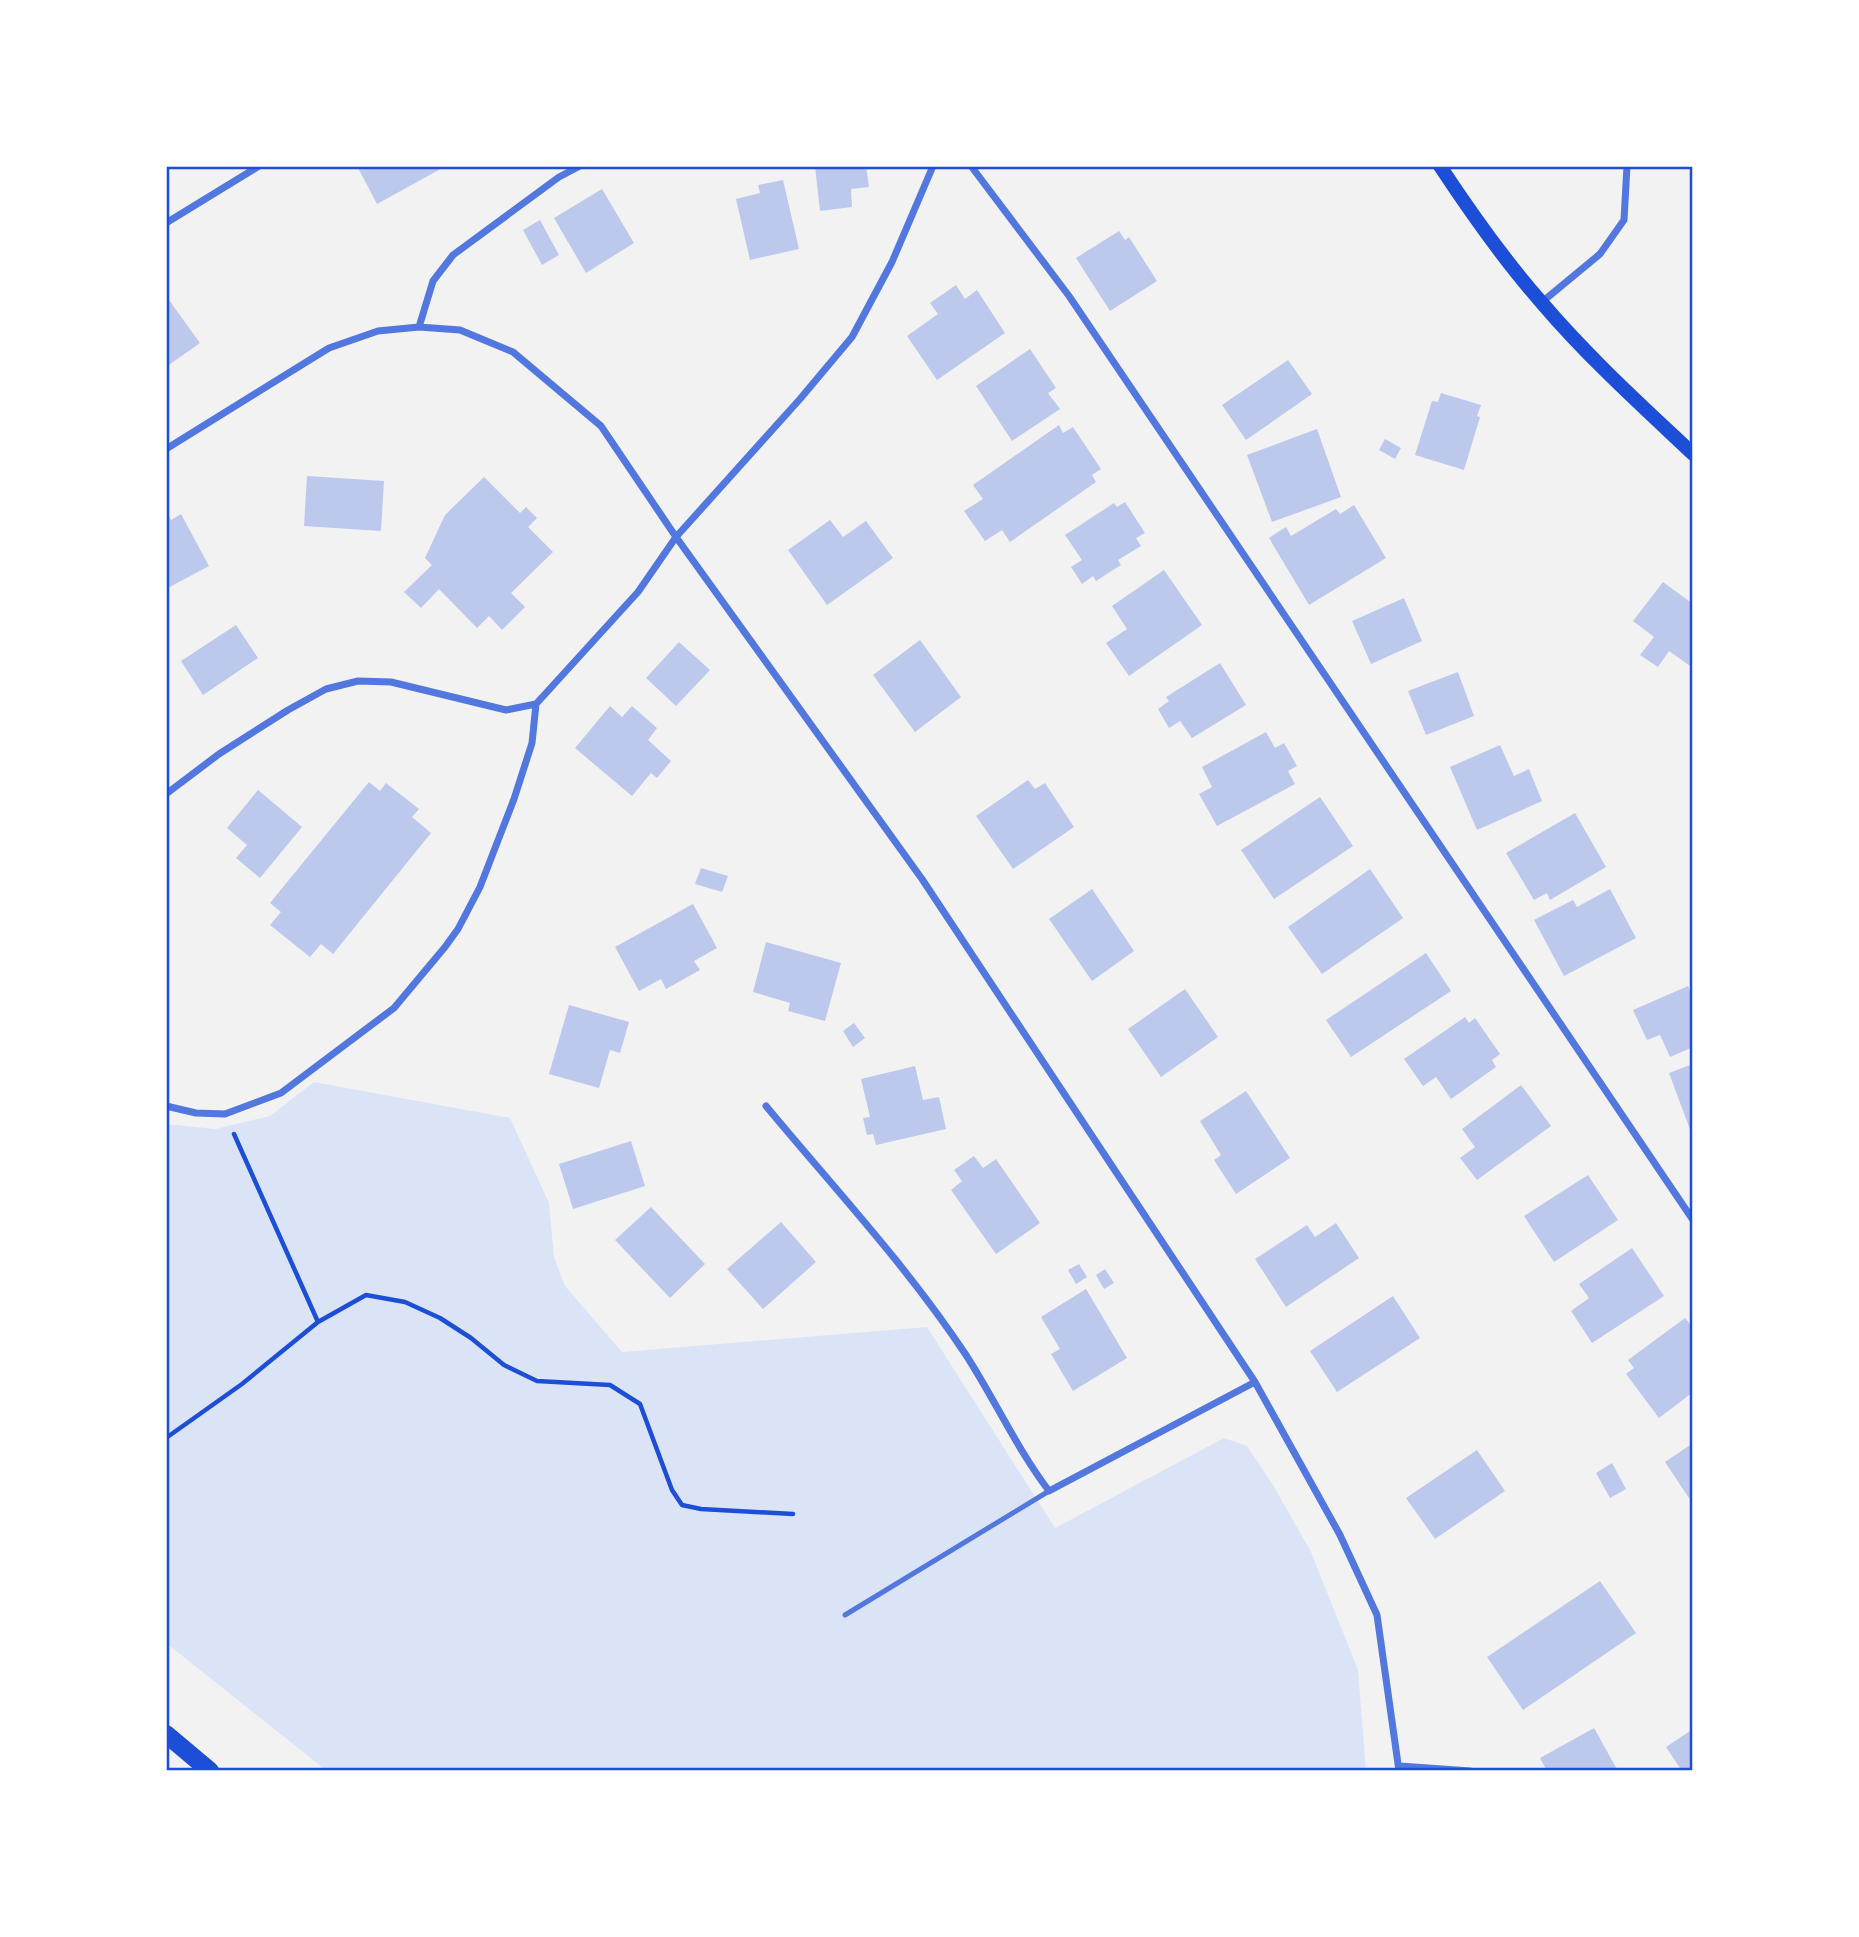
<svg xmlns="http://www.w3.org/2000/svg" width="1859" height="1937" viewBox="0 0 1859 1937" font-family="Quicksand,sans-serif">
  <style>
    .green { fill: #dbe4f7 }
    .building { fill: #bdc9ec }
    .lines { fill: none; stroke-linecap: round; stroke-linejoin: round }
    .path { stroke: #1d4ed8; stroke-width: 4.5 }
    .service { stroke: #5277de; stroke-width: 5 }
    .minor { stroke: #5277de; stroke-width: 7 }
    .secondary { stroke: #1d4ed8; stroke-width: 14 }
    .primary { stroke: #1d4ed8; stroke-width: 18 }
    .neatline { fill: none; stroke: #1d4ed8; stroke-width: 2.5 }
  </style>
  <rect width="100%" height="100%" fill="#f2f2f2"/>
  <path class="green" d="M314 1082 510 1118 549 1203 554 1257 565 1286 622 1352 927 1327 1055 1528 1224 1438 1247 1446 1273 1485 1310 1550 1358 1670 1366 1771H327L166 1643V1124L216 1129 270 1116Z"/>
  <path class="building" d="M357 166H446L377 204Z
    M815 166H866L869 187 851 189 852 207 820 211Z
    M783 180 799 249 750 260 736 199 760 193 758 185Z
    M602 189 634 243 586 273 554 218Z
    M540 220 559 255 542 265 523 230Z
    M1119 231 1125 240 1129 237 1157 281 1110 311 1076 258Z
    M956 285 965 299 977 290 1005 333 937 380 907 336 938 314 930 303Z
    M166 296 200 343 166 367Z
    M1030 349 1056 388 1048 393 1060 409 1012 441 976 386Z
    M1288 360 1312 394 1246 440 1222 405Z
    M1441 393 1481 405 1477 416 1480 417 1464 470 1415 455 1432 401 1438 402Z
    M1059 425 1063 433 1073 427 1101 469 1092 475 1096 482 1010 542 1002 530 985 541 964 511 983 499 973 485Z
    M1317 429 1341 497 1272 522 1247 455Z
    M1385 439 1401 448 1395 459 1379 450Z
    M307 476 384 481 381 531 304 526Z
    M484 477 520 513 526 507 537 518 528 527 553 552 511 593 525 607 502 630 489 616 477 628 439 589 421 608 404 592 432 565 425 558 445 515Z
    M1125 502 1145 533 1136 538 1141 546 1118 560 1121 565 1096 581 1093 576 1082 584 1071 567 1082 560 1065 535 1114 503 1117 507Z
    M1354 505 1386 558 1309 605 1269 538 1286 527 1291 536 1336 509 1340 514Z
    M166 511 171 520 181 514 209 566 166 589Z
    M830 520 843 537 866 521 893 558 827 605 788 550Z
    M1164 570 1202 625 1129 676 1106 643 1127 629 1112 606Z
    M1663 582 1693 604V668L1669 651 1658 667 1640 655 1654 637 1633 621Z
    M1404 598 1422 641 1371 664 1352 621Z
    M236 625 258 658 203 695 181 661Z
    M920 640 961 697 915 732 873 675Z
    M679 642 710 670 676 706 646 678Z
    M1220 663 1246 705 1192 738 1180 721 1169 728 1158 709 1169 701 1166 697Z
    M1458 672 1474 716 1426 735 1408 691Z
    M610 706 622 717 632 706 657 728 648 740 671 761 657 778 651 773 632 796 575 748Z
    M1266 732 1275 748 1284 743 1297 766 1288 771 1295 784 1217 826 1199 794 1212 787 1202 767Z
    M1500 745 1514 776 1529 769 1542 801 1477 830 1450 767Z
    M1028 780 1035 789 1045 783 1074 827 1013 869 976 816Z
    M369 782 380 791 386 783 419 809 412 817 431 833 333 954 321 944 310 957 270 925 281 912 270 903Z
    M258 790 302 827 260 878 236 858 247 845 227 828Z
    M1320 797 1353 846 1274 899 1241 850Z
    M1575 813 1606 867 1550 900 1547 893 1534 900 1506 853Z
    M701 868 728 876 722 892 695 884Z
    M1370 869 1403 918 1322 974 1288 927Z
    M1092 889 1134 951 1092 981 1049 919Z
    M1610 889 1636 938 1564 976 1534 920 1573 900 1577 907Z
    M693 904 717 948 694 961 700 970 666 989 661 979 639 991 615 947Z
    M766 942 841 963 825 1021 788 1011 790 1003 753 992Z
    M1426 953 1451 991 1351 1057 1326 1020Z
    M1688 986 1693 997V1047L1670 1057 1660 1035 1647 1040 1633 1010Z
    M1185 989 1218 1037 1161 1077 1128 1029Z
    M569 1005 629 1022 620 1053 610 1050 599 1088 549 1074Z
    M1465 1017 1469 1023 1475 1018 1500 1054 1492 1060 1496 1067 1451 1099 1436 1077 1423 1086 1404 1059Z
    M854 1023 865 1038 853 1047 843 1031Z
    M1693 1064V1135H1692L1669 1073Z
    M915 1066 923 1100 939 1097 946 1129 876 1145 873 1134 867 1135 863 1118 870 1117 861 1079Z
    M1521 1085 1551 1126 1477 1180 1460 1158 1475 1147 1462 1129Z
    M1246 1091 1290 1158 1236 1194 1214 1160 1221 1155 1200 1121Z
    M631 1141 645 1186 573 1209 559 1164Z
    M974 1156 983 1168 996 1159 1040 1223 996 1254 951 1190 962 1181 954 1170Z
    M1588 1175 1618 1220 1554 1262 1524 1216Z
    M651 1207 705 1264 670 1298 615 1240Z
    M781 1222 816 1262 763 1309 727 1269Z
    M1336 1223 1359 1258 1286 1307 1255 1259 1307 1225 1315 1237Z
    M1632 1248 1664 1296 1592 1343 1571 1311 1589 1298 1579 1284Z
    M1079 1264 1087 1277 1076 1284 1068 1270Z
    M1105 1269 1114 1283 1104 1289 1096 1275Z
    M1086 1289 1127 1358 1073 1391 1051 1354 1060 1349 1041 1317Z
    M1393 1296 1420 1338 1337 1392 1310 1351Z
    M1685 1318 1693 1328V1392L1659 1418 1626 1374 1634 1368 1628 1360Z
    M1693 1443V1504L1665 1462Z
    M1477 1450 1505 1491 1435 1539 1406 1498Z
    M1612 1463 1626 1489 1610 1498 1596 1473Z
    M1600 1581 1636 1633 1523 1710 1487 1657Z
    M1594 1728 1618 1771H1547L1540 1758Z
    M1693 1729V1771H1682L1666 1747Z"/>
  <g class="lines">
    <path class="path" d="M234 1134 318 1322
      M166 1438 242 1384 318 1322 366 1295 405 1302 440 1318 471 1338 504 1365 537 1381 610 1385 640 1404 672 1490 682 1505 701 1509 793 1514"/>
    <path class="service" d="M845 1615 1049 1491"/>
    <path class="minor" d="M971 166 1069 296 1693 1220
      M166 223 259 166
      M1542 302 1600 254 1624 220 1627 166
      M419 327 433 281 453 255 559 177 580 166
      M166 449 329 348 378 331 419 327 460 330 513 352 601 426 676 537 922 879 1255 1382 1340 1535 1377 1615 1399 1771
      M536 704 638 592 676 537 800 399 852 337 892 262 933 166
      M166 794 219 754 288 710 326 689 358 681 391 682 506 710 536 704
      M166 1106 196 1113 225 1114 281 1093 394 1008 445 947 458 929 480 887 514 799 532 743 536 704
      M766 1106C834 1188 907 1266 966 1355 995 1400 1017 1449 1049 1491L1255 1382
      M1400 1766 1470 1771"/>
    <path class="secondary" d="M1440 166C1471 213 1504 260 1542 303 1588 357 1641 405 1693 454"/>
    <path class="primary" d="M166 1734 210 1771"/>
  </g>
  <rect width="1859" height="1937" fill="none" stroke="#ffffff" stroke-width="336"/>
  <rect x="168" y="168" width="1523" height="1601" class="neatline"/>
</svg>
